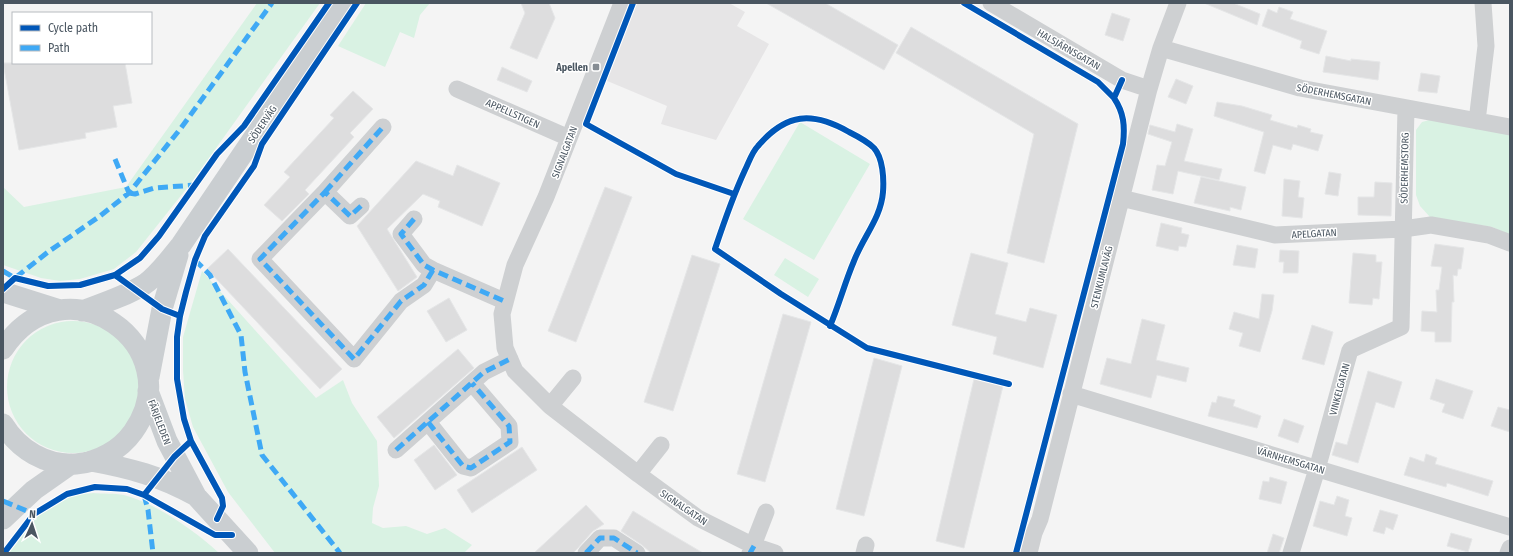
<svg xmlns="http://www.w3.org/2000/svg" width="1513" height="556" viewBox="0 0 1513 556" font-family="'Fira Sans Condensed',sans-serif">
  <style>
    .education { fill: #e6e5e6 }
    .green { fill: #d9f2e3 }
    .building { fill: #ddddde; stroke: #e5e6e7 }
    .lines { fill: none; stroke-linecap: round; stroke-linejoin: round }
    .minor { stroke: #ced0d2; stroke-width: 17 }
    .major { stroke: #caced1; stroke-width: 21 }
    .quiet { stroke: #3fa9f5; stroke-width: 5; stroke-dasharray: 10 5; stroke-linecap: butt }
    .cycleway-casing { stroke: #fff; stroke-width: 8 }
    .cycleway { stroke: #0057b8; stroke-width: 6 }
    .poi-dot { fill: #868d94; stroke: #fff; stroke-width: 1.5 }
    .labels { text-anchor: middle; stroke-width: 3; stroke-linejoin: round; paint-order: stroke }
    .street-label { font-size: 10px; fill: #4a5661; stroke: #fff }
    .poi-label { font-size: 10px; font-weight: bold; fill: #4a5661; stroke: #fff; text-anchor: end }
  </style>
  <rect width="100%" height="100%" fill="#f4f4f4"/>
  <path class="education" d="M635 3H729L745 12 737 26 769 44 716 140 661 124 667 106 605 80Z"/>
  <path class="green" d="M257 3H320L191 183 136 252 114 269 80 279 60 281 41 278 3 265V187L24 207 126 187Z
    M366 3H430L420 15 414 38 400 32 385 67 338 46Z
    M1433 119 1510 134V235L1492 227 1430 217 1420 206 1416 195V130L1422 122Z
    M800 122 870 164 814 260 743 219Z
    M785 258 819 279 808 297 774 275Z
    M202 271 316 398 343 380 352 403 377 441 379 486 373 508 372 523 383 528 406 526 427 534 445 528 472 545 464 553H275L228 492 193 427 185 399 183 371V337Z
    M7 387a66 66 0 1 1 132 0a66 66 0 1 1-132 0Z
    M93 493C103 494 114 493 124 495 157 504 194 530 219 553H8C25 530 45 501 74 494 80 493 87 494 93 493Z"/>
  <path class="building" d="M521 3H549L555 18 537 59 510 48 525 13Z
    M766 3H825L898 45 884 70Z
    M1204 3H1233L1260 14 1257 25Z
    M1279 7 1293 12 1290 19 1327 31 1319 54 1300 48 1302 41 1262 26 1268 9 1277 13Z
    M1112 13 1130 19 1123 41 1105 35Z
    M911 27 1078 124 1044 263 1007 253 1034 134 896 53Z
    M1326 56 1351 61V59L1380 62 1378 80 1323 72Z
    M3 63H125L132 103 113 106 117 127 85 133 86 138 19 150Z
    M502 67 532 81 527 92 497 80Z
    M1421 73 1440 76 1437 93 1418 91Z
    M1176 79 1193 86 1186 104 1168 97Z
    M353 91 373 109 350 133 354 137 305 190 309 194 282 221 264 205 290 177 284 172 334 118 330 115Z
    M1217 102 1242 106 1272 115 1270 120 1297 128 1298 125 1311 129 1310 132 1323 135 1318 151 1293 144 1291 150 1273 145 1265 174 1254 171 1264 132 1214 116Z
    M1177 124 1193 129 1184 161 1222 169 1219 180 1178 171 1173 194 1152 190 1157 165 1165 166 1172 142 1148 134 1150 125 1175 132Z
    M416 161 453 176 457 165 500 183 482 226 438 207 440 201 423 194 387 229 417 277 398 291 357 226Z
    M1329 172 1341 174 1338 196 1325 194Z
    M1201 177 1246 187 1241 210 1230 207V211L1194 203Z
    M1284 179 1300 181 1298 197 1304 198 1302 218 1282 216Z
    M1375 182 1392 183 1391 216 1358 215V197H1374Z
    M605 187 632 197 576 342 548 331Z
    M1161 223 1182 228 1181 233 1189 235 1186 247 1179 246 1178 251 1156 246Z
    M1435 244 1464 248 1461 269H1458L1457 276 1453 275 1454 302H1452L1451 342H1435V332L1421 331 1422 311 1437 312 1436 290H1439L1442 267 1431 266Z
    M1237 245 1258 249 1255 268 1233 265Z
    M228 249 342 369 320 389 207 269Z
    M1280 250 1299 251 1298 273H1283L1284 262H1279Z
    M971 253 1008 263 995 314 1026 322 1030 308 1057 315 1043 368 993 354 997 337 952 325Z
    M1353 253 1376 255V262H1382L1379 299 1373 298 1372 305 1349 303Z
    M692 255 720 264 673 411 644 402Z
    M1262 294 1274 295 1272 311 1260 352 1239 346 1243 333 1229 329 1234 312 1259 319Z
    M449 298 467 330 446 342 427 311Z
    M783 314 811 322 765 482 737 474Z
    M1142 319 1165 325 1156 360 1189 368 1186 382 1157 375 1151 398 1100 384 1107 358 1131 364Z
    M1312 325 1333 332 1324 365 1302 359Z
    M458 349 474 368 394 438 377 417Z
    M874 358 902 366 864 516 836 509Z
    M1368 371 1402 382 1394 408 1376 402 1358 463 1332 455 1336 442 1347 445Z
    M974 379 1003 386 964 548 936 541Z
    M1436 379 1473 391 1463 419 1442 412 1445 404 1430 399Z
    M1218 396 1235 400 1233 406 1261 416 1257 428 1208 416 1212 402 1216 403Z
    M1498 407 1510 410V432L1491 426Z
    M1284 419 1304 426 1298 443 1278 436Z
    M434 445 457 475 435 490 414 460Z
    M522 447 537 470 472 513 457 490Z
    M1426 454 1437 458 1435 464 1493 481 1488 496 1447 483 1446 487 1404 475 1410 457 1424 462Z
    M1270 477 1287 482 1281 504 1259 499 1263 481 1269 482Z
    M1337 496 1349 500 1345 516 1352 518 1347 536 1313 526 1320 501 1334 505Z
    M586 505 604 524 593 531 577 549 573 553H534Z
    M1380 510 1398 515 1393 530 1386 527 1384 534 1373 531Z
    M633 511 664 530 703 553H651L642 545 621 531Z
    M1451 533 1472 539 1468 552 1447 546Z
    M1273 534 1284 538 1279 553H1267Z"/>
  <g class="lines">
    <path class="minor" d="M622 3 546 197 515 265 502 314 505 348 515 371 550 406 638 474 698 518 754 546 775 553
      M991 3 1122 80 1149 89
      M1161 48 1300 88 1510 127
      M457 89 569 138
      M1477 121 1486 46 1483 3
      M325 192 383 127
      M1121 198 1275 235 1403 229 1431 225 1489 235 1510 243
      M361 206 350 216 325 192 260 259 354 359 401 301 424 285 433 270
      M414 219 401 234 424 265 433 270 504 301
      M1071 394 1510 527
      M550 406 573 378
      M428 422 463 466 471 468 510 442 509 426 472 383
      M396 450 484 372 510 359
      M638 474 661 445
      M586 553 600 538H614L637 553
      M750 553 766 512
      M864 553 866 545
      M1029 553 1034 533 1040 519 1149 89 1161 48 1178 3
      M1291 553 1317 469 1350 350 1401 327 1406 108
      M1508 553 1510 548"/>
    <path class="major" d="M3 292 60 310
      M82 311C104 303 126 296 145 284 159 274 170 258 181 245L345 3
      M3 349C65 255 193 347 133 432 120 450 99 462 76 464 46 466 19 450 3 424
      M149 377 162 309 178 255
      M148 391 167 441 196 496 248 553
      M91 461C129 468 161 476 196 496
      M3 519 34 490 71 464"/>
    <path class="quiet" d="M115 159 129 193
      M325 192 383 127
      M129 193 135 194 154 188 195 185
      M361 206 350 216 325 192 260 259 354 359 401 301 424 285 433 270
      M414 219 401 234 424 265 433 270 504 301
      M195 260 210 275 241 335 245 372 262 455 340 553
      M3 271 15 278 48 252 100 216 129 193 181 128 272 3
      M428 422 463 466 471 468 510 442 509 426 472 383
      M396 450 484 372 510 359
      M144 495 148 510 153 553
      M3 501 34 514
      M586 553 600 538H614L637 553
      M750 553 754 546"/>
    <defs>
      <path id="cycleway" d="M633 3 586 124 676 174 734 194
        M964 3 1098 82 1114 98
        M115 275 162 309 180 316
        M3 289 15 278 48 286 80 285 115 275 140 258 159 236 217 154 244 126 329 3
        M830 326C839 305 845 282 854 261 863 237 881 218 883 192 884 179 883 158 874 148 867 141 857 136 849 132 812 111 786 113 758 146 752 152 749 162 745 170 733 196 724 222 715 249L781 294 867 348 1009 384
        M144 495 174 457 191 441
        M217 519 223 506 222 498 191 441 184 419 177 379V337L180 316 186 292 195 260 205 236 254 166 262 144 357 3
        M4 553 34 514 67 494 95 487 127 489 144 495 215 535H232
        M1016 553 1123 144C1125 126 1124 113 1114 98L1122 80"/>
    </defs>
    <use href="#cycleway" class="cycleway-casing"/>
    <use href="#cycleway" class="cycleway"/>
  </g>
  <rect class="poi-dot" x="592" y="63" width="8" height="8" rx="2"/>
  <g class="labels">
    <g class="street-label">
      <text transform="translate(1069 49) rotate(30)" y="4">HALSJÄRNSGATAN</text>
      <text transform="translate(1334 94) rotate(11)" y="4">SÖDERHEMSGATAN</text>
      <text transform="translate(513 113) rotate(24)" y="4">APPELLSTIGEN</text>
      <text transform="translate(262 124) rotate(-56)" y="4">SÖDERVÄG</text>
      <text transform="translate(564 152) rotate(-69)" y="4">SIGNALGATAN</text>
      <text transform="translate(1404 168) rotate(-89)" y="4">SÖDERHEMSTORG</text>
      <text transform="translate(1314 233) rotate(-3)" y="4">APELGATAN</text>
      <text transform="translate(1101 277) rotate(-76)" y="4">STENKUMLAVÄG</text>
      <text transform="translate(1339 389) rotate(-75)" y="4">VINKELGATAN</text>
      <text transform="translate(160 422) rotate(69)" y="4">FÄRJELEDEN</text>
      <text transform="translate(1291 460) rotate(17)" y="4">VÄRNHEMSGATAN</text>
      <text transform="translate(684 507) rotate(34)" y="4">SIGNALGATAN</text>
    </g>
    <g class="poi-label">
      <text x="588" y="71">Apellen</text>
    </g>
  </g>
  <rect width="1513" height="556" fill="none" stroke="#4a5661" stroke-width="8"/>
  <rect x="12" y="12" width="140" height="52" fill="#ffffff" stroke="#b7bbc0"/>
  <rect x="20" y="25" width="20" height="6" fill="#0057b8" stroke="#b7bbc0"/>
  <text x="48" y="32" font-size="12" fill="#4a5661">Cycle path</text>
  <rect x="20" y="45" width="20" height="6" fill="#3fa9f5" stroke="#b7bbc0"/>
  <text x="48" y="52" font-size="12" fill="#4a5661">Path</text>
  <g transform="translate(32 524) rotate(3)" stroke="#ffffff" stroke-width="3" paint-order="stroke">
  <path d="M0-3L7 15L0 10L-7 15Z" fill="#4a5661"/>
  <text y="-6" font-size="11" font-weight="bold" text-anchor="middle" fill="#4a5661">N</text>
  </g>
</svg>
